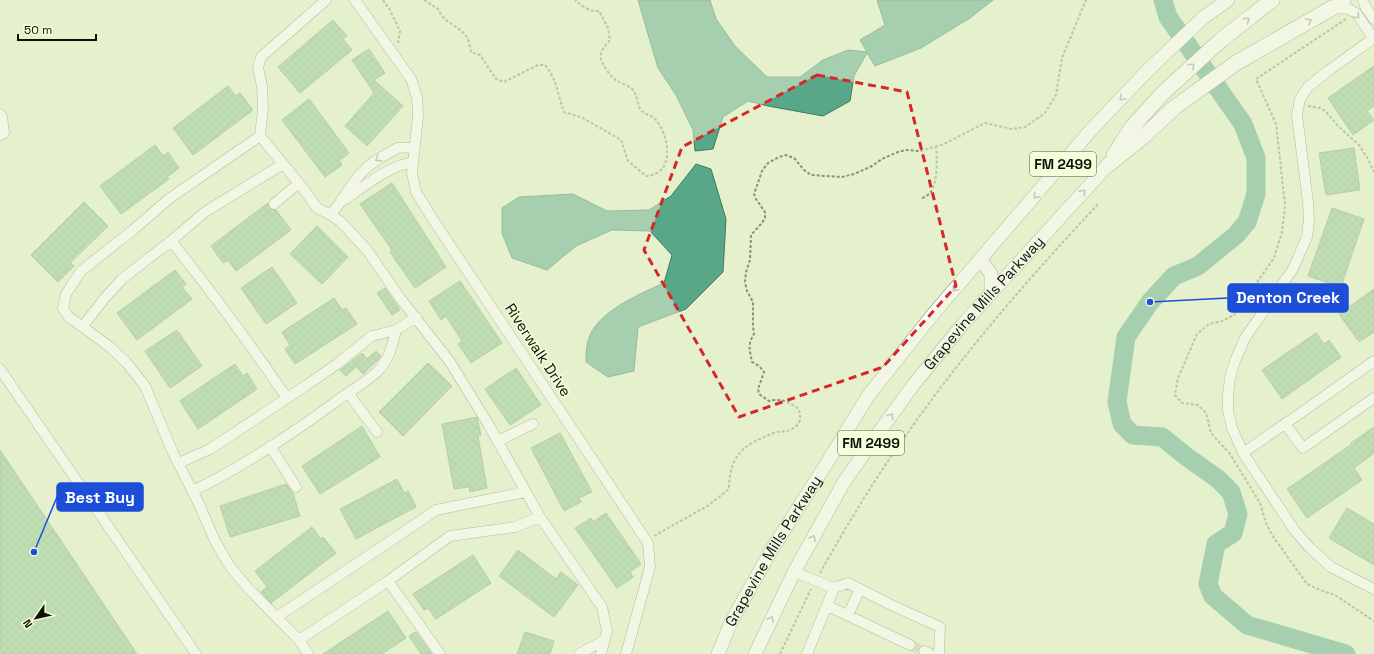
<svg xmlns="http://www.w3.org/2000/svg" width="1374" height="654" viewBox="0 0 1374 654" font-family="'Space Grotesk',sans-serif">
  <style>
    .water { fill: #57a788; stroke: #417a61 }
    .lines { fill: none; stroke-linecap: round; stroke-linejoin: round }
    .river { stroke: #57a788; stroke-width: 19 }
    .building { fill: url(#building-cross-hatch); stroke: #839e83 }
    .minor-tunnel { stroke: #c5cfaf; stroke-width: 10; stroke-dasharray: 10 5; stroke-linecap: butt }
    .minor-casing { stroke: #737e5d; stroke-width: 11 }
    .major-casing { stroke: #737e5d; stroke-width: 14 }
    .highway-casing { stroke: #737e5d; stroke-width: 16 }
    .path { stroke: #899178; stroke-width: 2; stroke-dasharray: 3 2; stroke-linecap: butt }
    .minor { stroke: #fff; stroke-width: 10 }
    .major { stroke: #fff; stroke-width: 13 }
    .highway { stroke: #fff; stroke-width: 15 }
    .oneway { stroke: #9fa09b }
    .marked { fill: none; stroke: #d62828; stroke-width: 3; stroke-dasharray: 8 5; stroke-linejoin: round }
    .labels { text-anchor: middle; stroke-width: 3; stroke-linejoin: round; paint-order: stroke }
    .shield { fill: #f3ffda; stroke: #535846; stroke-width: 1 }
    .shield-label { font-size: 14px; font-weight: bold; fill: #0e1106 }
    .street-label { font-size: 15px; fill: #0e1106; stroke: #f3ffda }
    .leader { fill: none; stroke: #1d4ed8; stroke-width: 1.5 }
    .callout-dot { fill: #1d4ed8; stroke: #f3ffda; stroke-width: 1.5 }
    .callout { fill: #1d4ed8; stroke: #1d4ed8; stroke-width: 1.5 }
    .callout-label { font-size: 16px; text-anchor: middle; font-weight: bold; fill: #fff }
  </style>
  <defs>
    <pattern id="building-cross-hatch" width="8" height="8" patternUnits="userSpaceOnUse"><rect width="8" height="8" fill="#93c893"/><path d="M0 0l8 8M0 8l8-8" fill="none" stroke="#7eab7d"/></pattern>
  </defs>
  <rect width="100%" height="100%" fill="#e5f1cd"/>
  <path class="water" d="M638 0H710L716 19 735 46 767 77H800L823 60 848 50 867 52 860 40 885 25 877 0H993L970 18 921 48 875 66 867 53 854 76 850 101 823 116 768 106 748 101 723 117 713 149 695 151 693 130 676 95 658 68Z
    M696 164 711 169 726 219 723 272 686 309 638 327 634 371 608 377 586 362C586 356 586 347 588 341 595 312 640 294 664 283L672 255 650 231 612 230 576 246 547 270 512 258 502 233V208L519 197 573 194 607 211 649 210 671 196Z"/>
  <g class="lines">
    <path class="river" d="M1163 0 1168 17 1243 124 1256 158V194L1247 222 1236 235 1198 266 1174 276 1150 302 1126 337 1117 402 1122 424 1133 435 1162 437 1187 457 1218 479 1231 492 1238 514 1233 533 1216 544 1208 584 1213 596 1247 625 1346 654"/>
  </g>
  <path class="building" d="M333 20 347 36 343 39 352 50 300 93 278 67Z
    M369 49 385 73 374 80 403 106 367 146 345 126 374 93 352 60Z
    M1374 66V106L1367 111 1374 120 1353 135 1328 98Z
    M228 86 236 96 240 93 253 110 193 155 173 128Z
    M309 99 349 153 339 161 342 165 325 177 282 120Z
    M155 145 163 156 168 152 179 168 167 177 169 179 121 214 100 186Z
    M1354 148 1360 190 1326 195 1319 153Z
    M392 183 446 267 415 288 390 252 392 250 360 204Z
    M84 202 108 226 70 263 74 266 58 282 31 255Z
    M268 203 269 208 276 210 291 230 236 271 228 260 223 263 211 246Z
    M1332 208 1364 219 1341 287 1308 276Z
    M317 226 348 257 322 284 290 254Z
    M272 267 297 303 266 324 241 288Z
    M175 270 186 284 182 287 192 299 137 340 117 313Z
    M460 281 502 343 471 363 458 344 462 341 446 316 441 320 429 301Z
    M385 288 400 310 392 315 377 293Z
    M1374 289V332L1359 342 1339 314Z
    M334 298 342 310 346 308 357 324 295 364 285 349 290 345 282 332Z
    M177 330 202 366 170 388 145 351Z
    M1316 333 1324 344 1329 340 1341 357 1282 399 1262 370Z
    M376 351 381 356 379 359 363 374 356 367 346 376 340 370 362 353 367 359Z
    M428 363 452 386 403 436 379 412Z
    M235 364 243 376 247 373 257 389 198 429 180 401Z
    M516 368 541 405 510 425 485 389Z
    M477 417 481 435 478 436 487 488 470 492 469 487 454 489 442 424Z
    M362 426 380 457 320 494 302 466Z
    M1374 427V453L1354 468 1362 480 1307 518 1287 489 1352 444 1351 443Z
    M560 433 592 492 579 498 581 502 564 511 531 448Z
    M0 450 137 654H0Z
    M397 479 404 493 408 491 416 507 356 539 340 509Z
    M286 484 293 493 300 516 230 537 220 506Z
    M1347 508 1374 524V565L1329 538Z
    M606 513 641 564 630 572 633 577 617 588 575 528 591 518 593 522Z
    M312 527 321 539 323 537 336 553 271 603 261 592 267 587 255 571Z
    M518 550 556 579 561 572 578 585 554 617 499 576Z
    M473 555 491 583 436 619 428 608 424 610 413 594Z
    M388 611 406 638 382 654H323Z
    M416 632 432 654H421L409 636Z
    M525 632 554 641 550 654H517Z"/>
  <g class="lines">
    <path class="minor-tunnel" d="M910 645 924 651"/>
    <defs>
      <path id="minor" d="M326 0 261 57 258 67 262 86 263 109 260 136 302 187 317 208 331 215C351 189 356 170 387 154 391 152 395 149 398 148 403 147 409 148 414 148
        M355 0 411 79 417 97 418 116 412 173 416 192 434 221 648 543 650 567 626 654
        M1363 0 1366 8 1374 19
        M1332 8 1349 9 1357 14 1373 38
        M1374 38 1328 71 1308 87 1300 99 1297 115 1308 202 1309 219 1307 237 1293 269 1245 338 1235 361 1230 378 1228 396V411L1232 428 1243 453 1295 531 1311 549 1331 567 1374 589
        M0 114 2 116 4 133 0 135
        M260 136 170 198 133 230 81 271 66 294 63 309 69 317 110 347 126 362 145 386 173 453 199 504 215 541 229 565 247 587 299 640 308 654
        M344 200C360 189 393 163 412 163
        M274 204 299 183
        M331 215 341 222 367 250 400 298 450 362 487 422 540 517 602 607 607 631 601 654
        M171 241C212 292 250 344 287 398
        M83 326 104 299 122 279 171 241 205 212 283 164
        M0 369 196 654
        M348 393 377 432
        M1285 424 1303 448 1374 398
        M498 441 533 424
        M270 446 296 487
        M1243 453 1302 412 1374 361
        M179 463 210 449 307 385 337 364 372 336 396 330
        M193 491C244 466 292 434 338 400 350 391 368 381 378 371 389 360 393 344 396 330L416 317
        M794 572 834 588 848 583 889 604 940 627 939 654
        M388 581 440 654
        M828 606 910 645
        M848 615 860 589
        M277 617 395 538 436 510 526 492
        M299 640 388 581 450 536 515 527 540 517
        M924 651 930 654
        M579 654 605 640
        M807 654 834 588"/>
      <g id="major">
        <path d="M1332 8 1344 0"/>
        <path d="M980 259 991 274V293"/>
        <path id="s1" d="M718 654 731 622 772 549 825 466 868 396 934 313 1091 130 1148 70 1204 17 1228 0"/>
        <path id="s2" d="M755 654 794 572 844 482 872 442 914 384 963 324 1108 165"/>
      </g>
      <path id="highway" d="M1114 155 1132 127 1164 92 1221 40 1272 0
        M1108 165 1143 137 1175 107 1236 63 1332 8"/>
    </defs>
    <use href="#minor" class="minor-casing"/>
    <use href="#major" class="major-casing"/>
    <use href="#highway" class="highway-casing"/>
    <path class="path" d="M383 0 390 10 400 31 398 43
      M424 0 438 9C443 23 461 26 468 39 469 42 470 48 471 52L480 55 496 79 504 82 538 65H545C557 79 558 96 564 112L583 118 621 140 628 161 646 176C676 174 669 136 656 120 652 115 645 115 641 110 636 104 638 93 631 88 627 85 621 83 617 81 611 77 603 66 601 59 599 51 606 45 610 40L608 28 599 11C590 12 581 6 575 0
      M1346 19 1256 79 1276 124 1285 205 1282 232 1274 258 1234 315 1222 321 1209 324 1197 334 1178 378 1175 395 1182 403 1198 405 1206 413 1211 433 1230 454 1260 503 1266 523 1272 535 1307 584 1320 590 1335 595 1374 621
      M1308 106 1321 108 1327 113 1338 126 1359 145 1368 159 1374 172
      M922 198C925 197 928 195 930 193 938 184 937 158 936 146
      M654 536 709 505 729 489C729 463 738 448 762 438 766 436 771 434 776 432 784 431 790 432 796 426 802 421 800 415 799 409 789 402 781 398 769 401L759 394 758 389 764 372 759 366 752 362C750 350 747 345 754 334L753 326V302L747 291 745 282 746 272 750 260 751 235 762 223 765 218V212L756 199 754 194 762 171 768 163 779 157 786 155 794 158 804 170 811 175 842 177 854 174 872 166 882 159 898 152 906 150 920 151 944 144 985 123 1011 129 1025 127 1045 113 1056 95 1062 58 1086 0
      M820 573C847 525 875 478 907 434 964 352 1031 276 1099 203
      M780 654 811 589"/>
    <use href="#minor" class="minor"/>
    <use href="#major" class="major"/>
    <use href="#highway" class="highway"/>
  </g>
  <defs><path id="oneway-chevron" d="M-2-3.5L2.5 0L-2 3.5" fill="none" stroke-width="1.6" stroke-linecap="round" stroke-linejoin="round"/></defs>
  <g class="oneway">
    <use href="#oneway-chevron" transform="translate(1357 16) rotate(47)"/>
    <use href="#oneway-chevron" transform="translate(1247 20) rotate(-38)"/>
    <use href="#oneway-chevron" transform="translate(1309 21) rotate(-30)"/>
    <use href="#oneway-chevron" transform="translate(1192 66) rotate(-43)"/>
    <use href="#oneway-chevron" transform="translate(1122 98) rotate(133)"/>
    <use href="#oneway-chevron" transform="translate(378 159) rotate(147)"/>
    <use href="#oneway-chevron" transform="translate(1083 192) rotate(-48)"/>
    <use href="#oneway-chevron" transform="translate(1036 196) rotate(131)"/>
    <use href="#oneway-chevron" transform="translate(955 289) rotate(131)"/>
    <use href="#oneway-chevron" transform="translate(891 416) rotate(-54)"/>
    <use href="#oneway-chevron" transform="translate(813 538) rotate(-61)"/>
    <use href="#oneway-chevron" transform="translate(771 619) rotate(-65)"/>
  </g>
  <path d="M0 0H1374V654H0ZM817 75 907 92 956 286 883 367 739 417 644 250 682 147Z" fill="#e5f1cd" fill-opacity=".55" fill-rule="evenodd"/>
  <path class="marked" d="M817 75 907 92 956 286 883 367 739 417 644 250 682 147Z"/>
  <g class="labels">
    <g class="shield">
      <rect x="1030" y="152" width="66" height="24" rx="3"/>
      <rect x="838" y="431" width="66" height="24" rx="3"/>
    </g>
    <g class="shield-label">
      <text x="1063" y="169">FM 2499</text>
      <text x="871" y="448">FM 2499</text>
    </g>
    <g class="street-label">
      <text dy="5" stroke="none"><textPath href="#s2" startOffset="421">Grapevine Mills Parkway</textPath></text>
      <text transform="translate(538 350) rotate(57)" y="5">Riverwalk Drive</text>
      <text dy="5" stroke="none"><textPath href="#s1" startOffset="117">Grapevine Mills Parkway</textPath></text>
    </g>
  </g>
  <path class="leader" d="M1150 302L1228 298M34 552L57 497"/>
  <g class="callout-dot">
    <circle cx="1150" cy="302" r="4"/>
    <circle cx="34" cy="552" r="4"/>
  </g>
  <g class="callout">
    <rect x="1228" y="284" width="120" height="28" rx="4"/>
    <rect x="57" y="483" width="86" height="28" rx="4"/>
  </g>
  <g class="callout-label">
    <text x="1288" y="303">Denton Creek</text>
    <text x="100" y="503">Best Buy</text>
  </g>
  <g transform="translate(36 618) rotate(236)" stroke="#f3ffda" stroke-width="3" paint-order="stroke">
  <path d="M0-3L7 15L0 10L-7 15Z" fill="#0e1106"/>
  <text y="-6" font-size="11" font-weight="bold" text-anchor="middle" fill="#0e1106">N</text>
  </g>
  <path d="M18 34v6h78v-6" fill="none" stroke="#0e1106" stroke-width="2"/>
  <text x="24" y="34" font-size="12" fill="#0e1106" stroke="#f3ffda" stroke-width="3" paint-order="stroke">50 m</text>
</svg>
